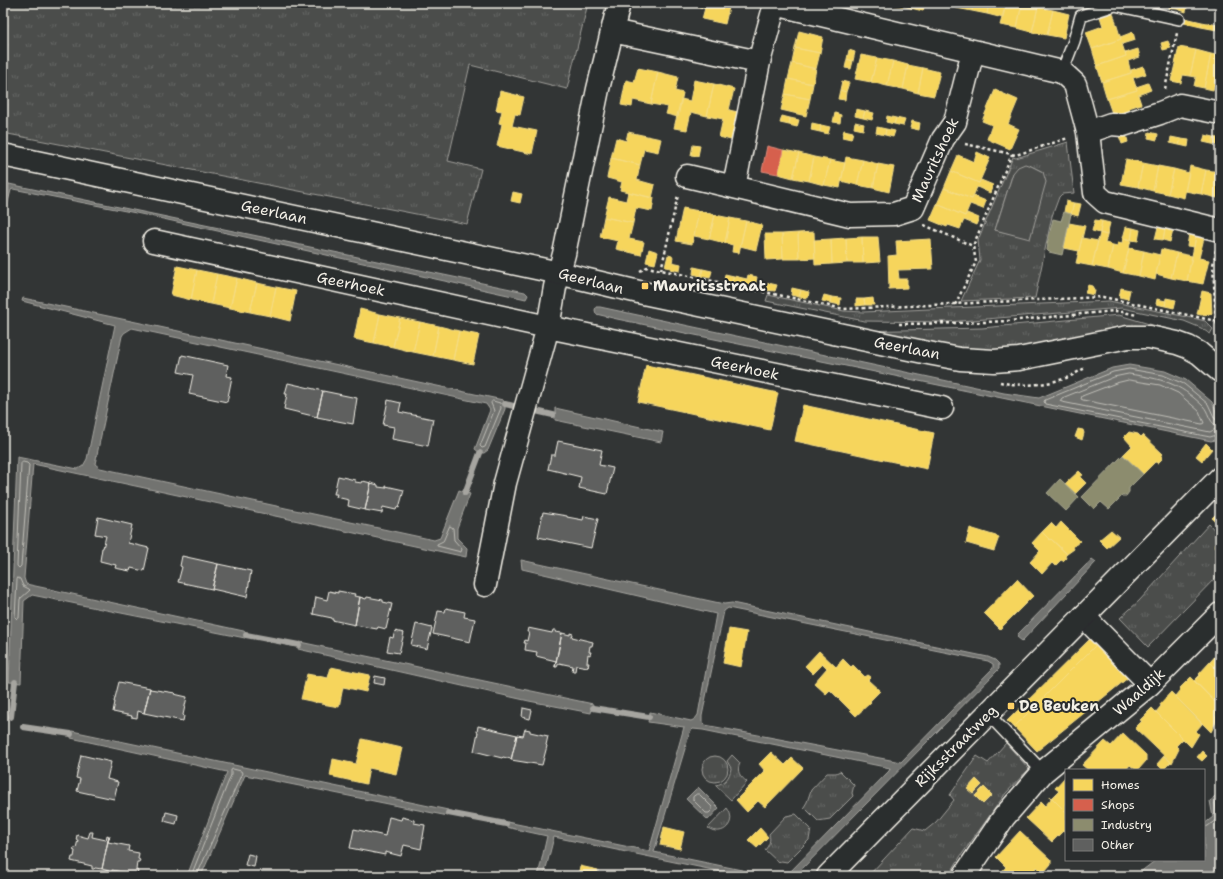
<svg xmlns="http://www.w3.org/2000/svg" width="1223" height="879" viewBox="0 0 1223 879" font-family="'Shantell Sans',sans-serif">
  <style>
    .grass { fill: url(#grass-tufts); stroke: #a09f9a; fill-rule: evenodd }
    .park { fill: #4b4d4c; stroke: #a09f9a }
    .water { fill: #727370; stroke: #a6a5a0; fill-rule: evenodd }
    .homes { fill: #f6d55c; stroke: #f5dd86 }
    .shops { fill: #d6604d; stroke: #df8c7c }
    .industry { fill: #8c8c6e; stroke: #abaa93 }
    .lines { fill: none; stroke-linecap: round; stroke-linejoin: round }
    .shore { stroke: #c0bfb8; stroke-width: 1 }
    .stream { stroke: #a6a5a0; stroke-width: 6 }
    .building { fill: #5f605f; stroke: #f4f1e8 }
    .service-casing { stroke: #f4f1e8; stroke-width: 14 }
    .minor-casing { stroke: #f4f1e8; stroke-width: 25 }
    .tertiary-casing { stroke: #f4f1e8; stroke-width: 25 }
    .path { stroke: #f4f1e8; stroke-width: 2.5; stroke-dasharray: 3 3; stroke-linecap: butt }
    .service { stroke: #2a2d2e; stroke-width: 11 }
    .minor { stroke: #2a2d2e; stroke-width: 22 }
    .tertiary { stroke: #2a2d2e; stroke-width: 22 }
    .poi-dot { fill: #ffd166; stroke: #2a2d2e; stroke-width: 1.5 }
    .labels { text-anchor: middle; stroke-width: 4; stroke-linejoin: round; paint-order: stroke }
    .street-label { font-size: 15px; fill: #f4f1e8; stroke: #2a2d2e }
    .poi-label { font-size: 15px; font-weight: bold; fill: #f4f1e8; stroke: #2a2d2e; text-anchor: start }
  </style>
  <defs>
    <pattern id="grass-tufts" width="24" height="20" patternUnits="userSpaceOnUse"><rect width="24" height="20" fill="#4b4d4c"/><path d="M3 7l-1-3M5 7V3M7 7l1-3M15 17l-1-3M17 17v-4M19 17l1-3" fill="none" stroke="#666766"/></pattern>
  </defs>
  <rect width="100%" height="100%" fill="#323535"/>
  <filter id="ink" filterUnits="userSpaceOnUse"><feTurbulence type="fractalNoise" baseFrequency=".025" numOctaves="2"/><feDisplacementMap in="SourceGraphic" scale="8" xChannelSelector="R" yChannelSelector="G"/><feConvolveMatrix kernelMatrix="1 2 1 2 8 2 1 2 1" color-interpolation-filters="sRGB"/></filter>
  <g filter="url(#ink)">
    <path class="grass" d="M3 3H588L567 89 470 65 448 161 481 169 467 224 3 133Z
      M1068 142 1074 193 1062 194 1059 197 1052 216 1035 298 961 301 980 260 978 240 1013 157 1016 158ZM1031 166 1043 172 1030 238 995 230 1013 173Z
      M768 295 844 311 863 312 1109 301 1197 319 1205 321 1213 329 1210 334 1201 328 1184 321 1122 308 948 322 864 321 766 301Z
      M1119 315 1166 329 1125 327 1007 351 936 347 860 331 982 328Z
      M1209 524 1220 536V573L1148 647 1120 618 1139 601Z
      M1006 743 1029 769 1006 793 960 857 949 876H873L870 874 913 828 925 831 936 822 954 800 950 795 977 756 988 763Z
      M732 755 740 763C736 772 740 776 747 782L731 800 715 785C725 784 730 777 731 768L727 761Z
      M702 769a13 13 0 1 1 26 0a13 13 0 1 1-26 0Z
      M840 771 854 785 852 793 853 796 830 819 818 821 804 807 807 802 811 790 827 773H836Z
      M727 808C738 822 723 838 708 828Z
      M796 814 811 829 809 840 787 862 781 861 778 862 765 850C769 845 771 841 769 834L786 816Z"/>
    <path class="park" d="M1025 164 1031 166 1043 172 1046 182 1030 239 995 230 1013 173 1018 167Z"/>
    <path class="water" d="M6 184H9L525 292 528 295 526 299 136 213 13 189 11 190 3 222V191Z
      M23 298 503 400 505 404V409L488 450 484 453H480L475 449 490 410 486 404 132 328 124 333 122 336 95 464 100 468 434 540 440 538 459 490 470 494 457 528V538L467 548 466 557 33 464 24 578 26 584 248 632 245 638 32 595 24 601 21 683 9 682 17 457 78 469 83 466 87 459 115 325 22 301Z
      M596 307H600L1004 393 1039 398 1112 368 1129 365 1165 371 1186 380 1212 402 1220 420V433L1218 439 1211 441 617 319 596 314 595 310Z
      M555 408 663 432 661 442 555 420Z
      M1092 559 1096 562 1022 641 1017 637 1018 634Z
      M521 560 724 604 732 603 988 657 995 660 999 664V669L795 876H786L889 771 890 768 703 730 693 729 690 732 654 852 771 876H742L554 837 544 876H538L547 836 506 827 507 822 649 851 684 727 648 722 650 712 691 721 695 719 698 715 716 614 522 569ZM728 608 988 661 993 664V668L901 762 705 725 702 722V716L724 611Z
      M300 642 593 704 591 713 529 701 298 649Z
      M72 731 448 810V816L245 775 201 876H187L227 772 71 738Z
      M698 787 719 808 708 820 686 799Z
      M1220 791V876H1135L1156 860H1204V824L1213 817 1210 801Z"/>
    <path class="homes" d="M697 3H730L725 24 702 19 705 8 696 6Z
      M892 3H908L907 7 891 4Z
      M908 3H925L923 11 907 7Z
      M941 3H957L956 8 941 4Z
      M957 3H973L972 11 956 8Z
      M973 3H989L987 14 972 11Z
      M989 3H1006L1003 18 987 14Z
      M1006 3H1022L1017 28 1000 25Z
      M1022 3 1038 7 1032 32 1017 28Z
      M1170 3H1179L1177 9 1169 8Z
      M1179 3H1188L1186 12 1177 9Z
      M1038 7 1053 10 1047 35 1032 32Z
      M1053 10 1069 14 1064 38 1047 35Z
      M1113 13 1121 39 1092 49 1086 32 1103 26 1100 17Z
      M1185 18 1202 22 1201 27 1184 23Z
      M1202 22 1218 25 1217 30 1201 27Z
      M799 31 823 37 820 53 795 48Z
      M1133 32 1135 40 1122 44 1126 56 1097 66 1092 49 1121 39 1120 37Z
      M1168 41 1171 48 1163 50 1161 43Z
      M1179 47 1196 50 1190 76 1183 75 1181 83 1171 81Z
      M795 48 820 53 816 69 792 63Z
      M1138 49 1140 57 1128 61 1131 73 1102 82 1097 66 1126 56 1125 53Z
      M849 50 855 52 853 61 847 59Z
      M1196 50 1211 54 1204 88 1194 86 1196 77 1190 76Z
      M1211 54 1220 56V83L1215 82 1213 90 1204 88Z
      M861 55 877 58 871 82 855 79Z
      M877 58 893 61 887 86 871 82Z
      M847 59 853 61 851 69 845 68Z
      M893 61 908 65 903 89 887 86Z
      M792 63 816 69 813 84 788 79Z
      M908 65 923 68 918 93 903 89Z
      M1143 66 1146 74 1133 78 1137 90 1107 99 1102 82 1131 73V70Z
      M638 68 658 72 651 104 633 100 632 107 621 105 626 80 634 82Z
      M923 68 940 72 934 96 918 93Z
      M658 72 678 77 675 91 683 93 678 117 666 114 668 107 651 104Z
      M788 79 813 84 810 99 785 94Z
      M694 80 714 84 707 116 691 112 687 130 674 128 681 99 690 101Z
      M842 81 849 83 846 92 840 90Z
      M1148 83 1151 90 1138 95 1141 104 1129 108 1130 111 1113 116 1107 99 1137 90 1136 87Z
      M714 84 734 89 729 110 738 112 731 140 719 137 723 119 707 116Z
      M840 90 846 92 845 100 838 99Z
      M995 90 1018 100 1008 124 1019 129 1010 149 987 139 992 125 982 121Z
      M500 91 524 97 520 115 515 114 512 126 537 131 532 154 497 146 502 124 499 123 502 111 496 110Z
      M785 94 810 99 806 116 781 110Z
      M856 109 865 111 863 118 855 116Z
      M865 111 874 113 872 120 863 118Z
      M835 113 841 115 840 123 833 122Z
      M782 116 790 118 789 125 780 123Z
      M887 116 896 118 894 124 886 122Z
      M790 118 799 120 797 127 789 125Z
      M896 118 905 120 903 126 894 124Z
      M912 121 920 123 919 130 910 128Z
      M855 122 864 124 863 130 854 128Z
      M812 123 821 125 820 132 811 130Z
      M821 125 830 127 828 134 820 132Z
      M877 127 886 129 885 135 876 133Z
      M886 129 895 131 893 137 885 135Z
      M844 130 853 132 851 139 842 137Z
      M628 132 661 139 658 152 644 149 640 165 611 158 616 138 626 141Z
      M1149 132 1158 134 1157 140 1148 138Z
      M1126 134 1128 142 1122 144 1119 136Z
      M1205 135 1214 137 1212 144 1203 142Z
      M1171 137 1181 139 1179 145 1170 143Z
      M1214 137 1220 139V146L1212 144Z
      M1181 139 1189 140 1188 147 1179 145Z
      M693 145 700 146 698 156 691 155Z
      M783 150 799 153 793 178 778 174Z
      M977 152 990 158 979 183 951 171 958 155 974 162Z
      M799 153 814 157 809 181 793 178Z
      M814 157 830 160 824 185 809 181Z
      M846 157 863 160 857 185 841 181Z
      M611 158 640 165 637 180 655 185 652 198 620 190 622 182 607 178Z
      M1126 159 1143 163 1138 187 1121 184Z
      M830 160 845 163 840 188 824 185Z
      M863 160 878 164 873 188 857 185Z
      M1143 163 1158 166 1153 191 1138 187Z
      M878 164 894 167 889 192 873 188Z
      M1158 166 1174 169 1168 194 1153 191Z
      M1190 166 1206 170 1201 194 1185 191Z
      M1174 169 1189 173 1184 198 1168 194Z
      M1206 170 1220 172V182L1217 198 1201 194Z
      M951 171 979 183 981 180 993 185 990 193 977 187 972 199 944 188Z
      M944 188 972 199 974 196 986 201 983 209 970 204 965 216 937 204Z
      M513 192 522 194 520 203 511 201Z
      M628 192 654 198 652 211 636 208 633 223 604 217 609 197 626 201Z
      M1066 201 1074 203 1071 214 1064 212Z
      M1074 203 1081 204 1078 216 1071 214Z
      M937 204 965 216 967 213 979 218 976 225 964 220 960 229 948 225 947 227 930 220Z
      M683 208 699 211 692 244 676 241Z
      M699 211 715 215 709 239 694 236Z
      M715 215 730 218 725 243 709 239Z
      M604 217 633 223 629 239 644 242 641 255 616 249 618 241 600 237Z
      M730 218 746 221 739 253 732 252 733 245 725 243Z
      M1095 220 1102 221 1100 233 1092 231Z
      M746 221 762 225 756 250 740 246Z
      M1102 221 1110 223 1107 235 1100 233Z
      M1069 223 1085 226 1079 251 1064 248Z
      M1126 227 1133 228 1131 240 1123 238Z
      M1158 227 1165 229 1163 240 1155 239Z
      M1133 228 1140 230 1138 241 1131 240Z
      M1165 229 1173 231 1170 242 1163 240Z
      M814 232 815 258 799 259 798 233Z
      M798 233 799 259H783L782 234Z
      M1100 233 1107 235 1105 243 1113 245 1108 269 1092 266Z
      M765 234H782L783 259 766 260Z
      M1189 234 1196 236 1194 247 1187 246Z
      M1196 236 1204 238 1199 258 1209 260 1203 284 1187 281Z
      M862 237H878L880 262 863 263Z
      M862 237 863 263H847L846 238Z
      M846 238 847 263 832 264 831 239Z
      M1082 238 1098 241 1092 266 1076 263Z
      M1123 238 1131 240 1123 273 1108 269 1113 245 1117 246 1118 242 1122 243Z
      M831 239 832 264 815 265 814 240Z
      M931 239 933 269 898 270 899 279H907V288L889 289 888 256 897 255 896 241Z
      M1129 248 1144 251 1139 276 1123 273Z
      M649 249 658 252 655 264 646 262Z
      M1161 249 1177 253 1171 278 1156 274Z
      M1144 251 1160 255 1155 280 1139 276Z
      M1177 253 1192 256 1187 281 1171 278Z
      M668 255 672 256 673 258 672 262 681 264 680 271 670 269 671 268 665 267Z
      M177 266 197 270 191 300 171 295Z
      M694 267 703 269 701 276 693 274Z
      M703 269 712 271 710 278 701 276Z
      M197 270 217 274 211 304 191 300Z
      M217 274 237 278 230 308 211 304Z
      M725 274 734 276 732 282 724 281Z
      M748 275 757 277 755 287 732 282 734 276 747 279Z
      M237 278 257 283 250 312 230 308Z
      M257 283 276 287 270 316 250 312Z
      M768 283 777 285 775 291 766 290Z
      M1088 285 1092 286 1095 291 1094 295 1085 293Z
      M276 287 296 291 290 321 270 316Z
      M792 288 801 290 799 297 791 295Z
      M1121 288 1130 290 1128 299 1119 297Z
      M801 290 809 292 808 298 799 297Z
      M1202 291 1211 293 1212 314 1201 315 1197 314Z
      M1218 293H1220V318H1219Z
      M824 295 832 297 831 303 822 301Z
      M832 297 841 298 840 305 831 303Z
      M873 298 874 305H865L864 299Z
      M1166 298 1176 300 1174 308 1165 306Z
      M856 299H864L865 305 856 306Z
      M1157 299 1166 301 1165 306 1156 304Z
      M360 309 380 314 374 343 354 339Z
      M380 314 400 318 393 347 374 343Z
      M400 318 420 322 413 352 393 347Z
      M420 322 439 326 433 356 413 352Z
      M439 326 459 331 453 360 433 356Z
      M459 331 479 335 473 364 453 360Z
      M646 365 778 393 770 430 638 402Z
      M803 405 934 433 927 469 795 441Z
      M1078 429 1083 430 1084 433 1082 440 1075 437Z
      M1129 432 1138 434 1141 437 1143 435 1163 454 1162 455V459L1158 463 1155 462 1143 474 1123 455 1132 446 1124 437Z
      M1206 443 1212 449 1202 461 1196 456Z
      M1079 471 1083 475 1080 477 1086 483 1075 494 1065 484Z
      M1220 510V525L1212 518Z
      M1061 522 1080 541 1073 547 1074 549 1067 554 1051 539 1050 540 1042 532 1051 523 1056 528Z
      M970 528 999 537 994 551 966 543Z
      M1111 530 1119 537 1107 548 1099 540Z
      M1042 532 1050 540 1051 539 1067 554 1065 556 1066 558 1063 561 1061 560 1055 566 1052 563 1042 574 1030 562 1040 551 1032 543Z
      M1219 539 1220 540V551L1214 545Z
      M1017 579 1033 596 1000 629 984 613Z
      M729 629 747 632 741 667 723 663Z
      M1090 639 1096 645 1014 727 1007 721Z
      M1096 645 1129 677 1037 751 1014 727Z
      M819 651 836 667 843 659 851 667 853 665 865 677 868 675 871 677 868 680 880 691 870 701 871 702 856 716 830 690 826 694 814 683 827 668 823 664 813 674 805 666Z
      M1220 651V672L1210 662Z
      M1210 662 1220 672V707L1194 681 1200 675 1199 674Z
      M331 667 370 675 366 692 343 687 339 707 322 704V705V703L316 702V703L315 702 301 699 307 674 328 678Z
      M1191 677 1220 707V710L1215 715 1218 718 1211 732 1175 696 1180 690 1179 689Z
      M1171 692 1202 724 1196 731 1199 734 1191 747 1156 712 1161 706 1160 704Z
      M1152 708 1183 739 1176 746 1179 749 1172 763 1135 728 1142 721 1140 720Z
      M1123 733 1146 755V761L1138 770H1136L1130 765 1126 770H1088L1082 765 1105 741 1111 746Z
      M362 739 402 748 396 774 369 768 366 784 330 776 333 759 356 764Z
      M1202 751 1207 756 1202 761 1197 757Z
      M771 752 785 765 792 758 803 768 765 807 758 801 747 812 736 800 765 771 759 764Z
      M1164 756 1171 762 1163 770 1157 764Z
      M1066 776V812L1050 796 1052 798 1059 791 1055 788Z
      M976 779 982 785 973 794 967 789Z
      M984 787 992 795 983 804 975 796Z
      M1050 796 1066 812V832L1064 830 1052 842 1026 818 1041 802 1045 806 1051 799Z
      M664 827 684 832 680 849 660 845Z
      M760 828 768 837 757 848 748 840Z
      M1020 831 1051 860V864L1045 871H1041L1037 867 1029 875 1030 876H998L1006 867 996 857Z
      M580 866 598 870 597 876H578Z"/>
    <path class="shops" d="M767 146 783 150 778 174 762 171Z"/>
    <path class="industry" d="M1064 212 1071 214 1062 255 1049 252 1047 250 1048 244H1047L1053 219 1061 221Z
      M1123 455 1143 474 1129 488V492L1126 496H1122L1109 509 1101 502 1094 509 1082 497Z
      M1060 479 1079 497 1066 511 1047 493Z"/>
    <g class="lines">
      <path class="shore" d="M1129 374C1162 379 1178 382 1203 406 1209 412 1208 421 1217 426V428L1210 432 1062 402 1060 401 1062 398 1114 377Z
        M1129 380 1160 385 1178 393 1199 411 1204 423 1202 424 1083 400 1081 399 1082 396 1116 383Z
        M493 401 500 403 501 408 485 447 482 448 480 446 494 411 493 408 491 403Z
        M1220 421 1215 419 1208 404 1184 384 1163 375 1129 369 1113 372 1045 400 1044 401 1045 404 1210 437 1220 434
        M23 462 27 463 29 465 21 566 19 568 17 566 21 464Z
        M450 526 453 528 454 540 462 549 461 552 437 546V544L443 541Z
        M18 578 20 579 23 586 29 589 30 590 20 599 19 618 17 619 15 617 17 580Z
        M697 794H699L712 807V810L709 813H706L693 800V797Z
        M1204 827 1208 826 1217 819V816L1215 803 1220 797
        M191 876 231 775V770L233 769 241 771 242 773 198 873V876"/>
      <path class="stream" d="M505 404 553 415
        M465 493 480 453
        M246 635 299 645
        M593 708 649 717
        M11 717 15 682
        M23 727 71 734
        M448 813 506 824"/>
    </g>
    <path class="building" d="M182 355 228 365 226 376 232 377 227 402 189 394 193 375 178 372Z
      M288 383 323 391 317 417 284 409 287 394H285Z
      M323 391 357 398 353 424 317 417Z
      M388 400 401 403 399 412 433 419 428 446 392 439 394 427 383 425Z
      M558 441 602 450 599 465 613 468 607 494 579 488 581 477 548 469 551 455H555Z
      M338 476 355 480V482L362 483 363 481 371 483 365 510 348 506 349 500 336 497 337 494H334Z
      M371 483 378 485V487L386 488V486L404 490 399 508 397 507 396 510 383 507 382 513 365 510Z
      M543 512 567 516V517L583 520 584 516 598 519 591 548 538 537Z
      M98 517 132 525 128 543 149 548 144 571 131 568 130 571 115 568 116 565 100 561 102 548H103L106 536 95 534Z
      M182 556 218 564 212 589 178 582 182 567 180 566Z
      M218 564 251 571 247 597 212 589Z
      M329 591 338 593V591L355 594 354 596 360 597 355 625 332 620V618L313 614 316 597 327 600Z
      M360 597 366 599 367 597 383 600V602L392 604 386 629 378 627 377 629 355 625Z
      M446 608 465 612 464 617 475 619 470 642 433 634 438 611 445 612Z
      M416 624 432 628 427 649 411 645Z
      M528 628 552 633 553 630H556L555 632 562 633 555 667 556 661 536 656 537 652 525 650 526 643H524L525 640 527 641 529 632H527Z
      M395 631 404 633 399 653 387 651 390 637 393 638Z
      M562 633 570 635V633L573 634 572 637 593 642 592 646H590L589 652H591L590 655 588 654 587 663H589L588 667 576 665 575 671H572L573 666 559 663 557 667H555Z
      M375 676 385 678 384 685 374 683Z
      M119 682 150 688 144 713 138 711 137 718 131 717 132 716 113 712 115 702H114Z
      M150 688V689L175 693 174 694 187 697 183 715 184 716 183 721 144 713Z
      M523 708 532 710 530 719 522 717Z
      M478 726 517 735 511 760V759L503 757 502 758 474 751 478 732H477Z
      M525 729 530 730V732L548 736 546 745 547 746 542 765 511 760 517 735 523 736Z
      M81 755 111 762 107 779 118 782 114 799 77 791 80 779 76 778Z
      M166 812 178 815 176 824 164 821Z
      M389 817 401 820 402 817 414 820V823L425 825 421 849 404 845 401 856 385 852V855L350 848 354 829 385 836Z
      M90 832H93L92 837 106 840 107 835 109 836 102 869 95 868 94 869H92V866L71 861 72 857H74L75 851 73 850 74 848H76L78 840H76L77 835 88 838Z
      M109 836H110L108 842 129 846 128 851 139 853 138 859 140 860 139 862H137L136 870 138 871 137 875 112 870V873L109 872V871L102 869Z
      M248 854 256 856 254 867 245 865Z"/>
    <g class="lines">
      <defs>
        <path id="service" d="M1062 72 1074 41 1081 16 1115 5 1179 19
          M988 714 1043 772"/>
        <path id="minor" d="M612 31 759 62 775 4 1062 72 1075 84 1088 132 1095 193 1105 202 1220 230
          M759 62 734 187 850 215 894 214 913 208 943 139 955 122 973 51
          M1088 132 1111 124 1123 125 1160 113 1180 105 1220 113
          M687 176 734 187
          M154 241 548 327 942 408
          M485 585 505 483 548 327 555 287 564 254 598 89 619 3
          M1084 616 1095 628 1150 684
          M964 876 1004 817 1043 772 1150 684 1220 614"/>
        <path id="tertiary" d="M3 155 550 271 643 293 933 354 960 359 994 361 1019 359 1128 337H1149L1177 343 1188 347 1199 353 1220 371
          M828 876 1220 478"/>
      </defs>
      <use href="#service" class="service-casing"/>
      <use href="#minor" class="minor-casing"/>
      <use href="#tertiary" class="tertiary-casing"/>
      <path class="path" d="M1165 89 1177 33
        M965 144 1016 155 1068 138
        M924 225 973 246
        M1216 250 1213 265 1216 321 1220 334
        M661 270 678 195
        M640 271 647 267 844 309 1103 297 1216 321
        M955 305 976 262 973 246 1012 154
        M899 324 959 323 1007 321 1115 311 1123 312 1137 315
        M1000 382C1020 387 1046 385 1066 378 1072 376 1079 371 1085 368
        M1215 458 1220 452"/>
      <use href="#service" class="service"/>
      <use href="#minor" class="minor"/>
      <use href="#tertiary" class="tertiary"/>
    </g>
  </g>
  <g class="poi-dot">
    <rect x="641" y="282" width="8" height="8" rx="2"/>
    <rect x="1007" y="702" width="8" height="8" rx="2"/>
  </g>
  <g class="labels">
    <g class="street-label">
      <text transform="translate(935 160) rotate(-65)" y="5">Mauritshoek</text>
      <text transform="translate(274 212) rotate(12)" y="5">Geerlaan</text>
      <text transform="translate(591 281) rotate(14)" y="5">Geerlaan</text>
      <text transform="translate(351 284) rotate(12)" y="5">Geerhoek</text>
      <text transform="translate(907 348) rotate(11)" y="5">Geerlaan</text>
      <text transform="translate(745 368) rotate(12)" y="5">Geerhoek</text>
      <text transform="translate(1139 692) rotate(-41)" y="5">Waaldijk</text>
      <text transform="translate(956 746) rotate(-45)" y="5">Rijksstraatweg</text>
    </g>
    <g class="poi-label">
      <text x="653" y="291">Mauritsstraat</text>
      <text x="1019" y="711">De Beuken</text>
    </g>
  </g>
  <rect width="1223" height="879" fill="none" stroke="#2a2d2e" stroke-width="16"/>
  <rect x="8" y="8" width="1207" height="863" fill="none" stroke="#f4f1e8" stroke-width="1.5" filter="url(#ink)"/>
  <rect x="1065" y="769" width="140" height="92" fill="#2a2d2e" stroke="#7b7b78"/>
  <rect x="1073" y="779" width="20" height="12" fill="#f6d55c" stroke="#7b7b78"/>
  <text x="1101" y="789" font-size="12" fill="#f4f1e8">Homes</text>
  <rect x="1073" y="799" width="20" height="12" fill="#d6604d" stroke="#7b7b78"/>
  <text x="1101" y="809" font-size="12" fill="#f4f1e8">Shops</text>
  <rect x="1073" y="819" width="20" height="12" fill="#8c8c6e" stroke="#7b7b78"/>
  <text x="1101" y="829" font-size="12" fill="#f4f1e8">Industry</text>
  <rect x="1073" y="839" width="20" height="12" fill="#5f605f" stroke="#7b7b78"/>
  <text x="1101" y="849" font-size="12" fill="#f4f1e8">Other</text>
</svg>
